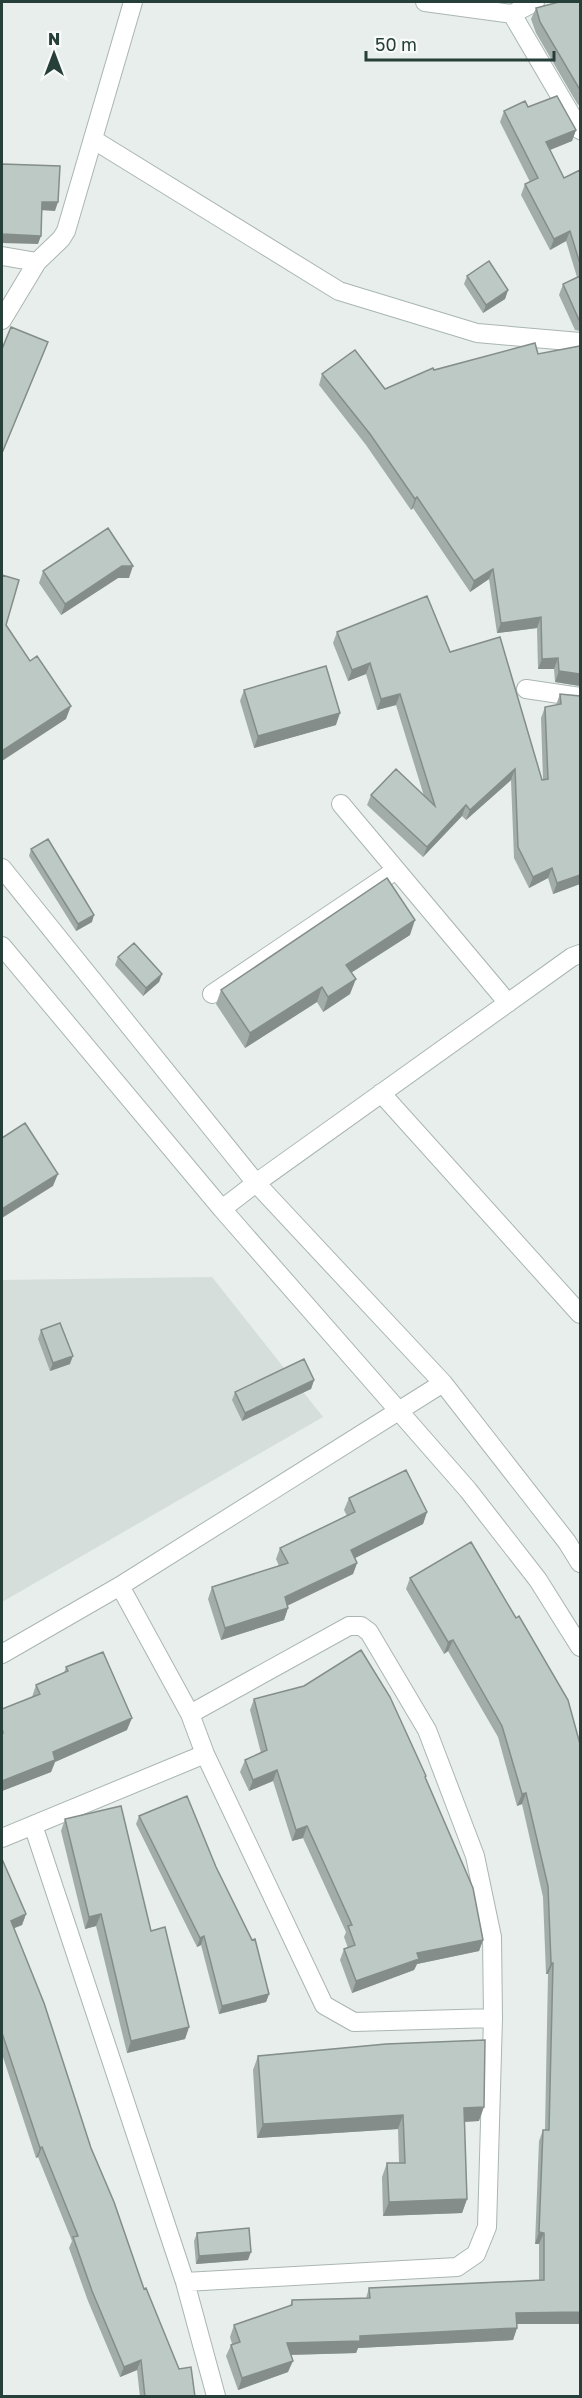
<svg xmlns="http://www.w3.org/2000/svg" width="582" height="2398" viewBox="0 0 582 2398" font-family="'Golos Text',sans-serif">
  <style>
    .built { fill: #d5deda }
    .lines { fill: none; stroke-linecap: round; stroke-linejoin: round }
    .minor-casing { stroke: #aab6b2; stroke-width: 20 }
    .minor { stroke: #fff; stroke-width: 18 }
    .wall { fill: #a2ada9 }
    .shaded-wall { fill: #848d89 }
    .building { fill: #bcc9c4; stroke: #848d89; stroke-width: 1.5 }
  </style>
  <rect width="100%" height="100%" fill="#e7eeeb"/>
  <path class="built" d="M212 1277 323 1417 2 1602V1280Z"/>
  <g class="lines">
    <defs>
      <path id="minor" d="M425 2 512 14 535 2
        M512 14 580 130
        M94 140 339 291 477 333 580 342
        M2 256 37 262
        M2 320 37 262 61 239 66 231 133 2
        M526 689 580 697
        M341 804 508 1003
        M2 868 256 1183 443 1383 567 1542 580 1563
        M2 946 222 1209 468 1490 538 1580 580 1647
        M212 994 396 870
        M381 1093 580 1314
        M222 1209 256 1183 572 957 580 954
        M120 1586 190 1714 205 1754 324 2005 354 2022 493 2018 492 1937 475 1856 427 1730 369 1632 361 1626H349L190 1714
        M2 1654 120 1586 443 1383
        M33 1825 185 2282 457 2267 476 2254 487 2227 493 2018
        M2 1838 205 1754
        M185 2282 216 2396"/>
    </defs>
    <use href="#minor" class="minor-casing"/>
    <use href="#minor" class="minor"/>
  </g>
  <path class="wall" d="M580 2V104L578 105 536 33 531 19 536 8Z
    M528 107 576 130 572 141 550 150 564 178 580 170V331L575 330 559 295 563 284 577 277 566 241 550 250 521 195 525 184 530 182 500 122 504 111Z
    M467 276 508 290 505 299 483 313 464 284Z
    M580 346V686L555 682 554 669H538L537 628 497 633 489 579 470 592 413 508 411 510 366 445 319 385 322 374 385 389 434 370 538 354Z
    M43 571 129 578H118L61 615 39 583Z
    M337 632 450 652 542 780H543L541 718 545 707 556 705 560 694 580 696V884L553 894 548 878 529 888 514 858 511 780 466 820 462 816 423 857 367 805 371 795 424 796 396 705 377 710 366 674 348 681 333 643Z
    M244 690 336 725 254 748 240 701Z
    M31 849 92 922 76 931 29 856Z
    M410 935 351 973 350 994 323 1012 317 1002 245 1048 216 1004 221 990Z
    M118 957 162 974 159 982 143 996 115 965Z
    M41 1330 70 1364 50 1371 38 1339Z
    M314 1380 311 1389 242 1421 232 1400 235 1392Z
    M349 1498 427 1512 423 1524 355 1558 357 1563 353 1574 287 1606 288 1608 284 1620 221 1640 208 1599 212 1587 279 1566 276 1559 280 1548 347 1516 344 1510Z
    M410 1578 580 1744V2324H517V2328L513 2340 358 2348 356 2353 291 2355 288 2372 238 2390 226 2356 231 2345 232 2344 230 2337 234 2325 290 2306 292 2300 366 2298 369 2288 539 2280V2244H535L539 2141 543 2130H545L548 1974H546L543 1897 522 1804 517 1806 498 1737 448 1651 444 1654 406 1589Z
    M66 1667 127 1730 55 1762 51 1772 2 1791V1709L32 1697 36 1685 64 1673Z
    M254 1699 426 1779 483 1940 479 1951 417 1964 414 1970 352 1993 340 1960 344 1949 348 1948 344 1937 346 1932 303 1838 292 1841 273 1781 249 1791 240 1772 245 1760 261 1753 250 1710Z
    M139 1816 216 1867 252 1940 269 1994 266 2002 219 2014 201 1945 197 1947 136 1824Z
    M65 1819 151 1931 189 2027 185 2039 127 2053 96 1926 85 1929 61 1831Z
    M2 1859 26 1914 22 1925 14 1928 91 2148 144 2289 179 2369 195 2397H140L137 2370 120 2377 88 2301 69 2248 72 2241 38 2157 36 2158 2 2054Z
    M258 2056 479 2121 464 2122 467 2199 462 2213 383 2216 382 2177 387 2163H399L398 2129 257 2138 253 2070Z
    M197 2233 248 2260 196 2264 194 2241Z"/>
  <path class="shaded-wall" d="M576 130 572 141 542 153 546 142Z
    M42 202H58L55 211 39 210Z
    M570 231 566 241 550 250 554 239Z
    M2 234 41 236 38 244 2 243Z
    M508 290 505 299 483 313 486 305Z
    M48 342 43 355 2 454V453Z
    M417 497 413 508 411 510 415 499Z
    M122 566H133L129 578H118L61 615 65 604Z
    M493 569 489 579 470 592 474 581Z
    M541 617 537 628 497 633 501 623Z
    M558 658 554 669H538L542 659Z
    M370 663 366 674 348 681 352 670Z
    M559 671 580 674V686L555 682Z
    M400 694 396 705 377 710 381 699Z
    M71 706 66 719 2 761V751Z
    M340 713 336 725 254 748 258 736Z
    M515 769 511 780 466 820 470 810Z
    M466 805 462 816 423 857 427 847Z
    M552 868 548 878 529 888 533 877Z
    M580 875V884L553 894 557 883Z
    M94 915 92 922 76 931 78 924Z
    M415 920 410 935 341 979 346 965Z
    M162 974 159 982 143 996 146 988Z
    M356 979 350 994 323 1012 328 997Z
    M322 987 317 1002 245 1048 250 1033Z
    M58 1174 53 1186 2 1218V1209Z
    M73 1356 70 1364 50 1371 53 1363Z
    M314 1380 311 1389 242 1421 245 1413Z
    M427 1512 423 1524 347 1562 351 1550Z
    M357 1563 353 1574 280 1609 285 1597Z
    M288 1608 284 1620 221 1640 225 1628Z
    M453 1640 448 1651 444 1654 448 1642Z
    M132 1718 127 1730 55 1762 51 1772 2 1791V1781L53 1752Z
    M277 1770 273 1781 249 1791 253 1780Z
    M526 1793 522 1804 517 1806 522 1794Z
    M307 1826 303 1838 292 1841 296 1830Z
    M26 1914 22 1925 7 1931 11 1921Z
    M101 1914 96 1926 85 1929 89 1917Z
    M204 1936 201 1945 197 1947 200 1938Z
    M483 1940 479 1951 417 1964 414 1970 352 1993 356 1981 417 1953Z
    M551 1963H553L548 1974H546Z
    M269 1994 266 2002 219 2014 222 2006Z
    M189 2027 185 2039 127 2053 131 2041Z
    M484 2107 479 2121 459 2122 464 2108Z
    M403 2115 398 2129 257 2138 263 2124Z
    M42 2147 38 2157 36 2158 40 2148Z
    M467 2199 462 2213 383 2216 389 2202Z
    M539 2232 544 2233 539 2244H535Z
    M251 2252 248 2260 196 2264 199 2256Z
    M580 2312V2324H512L516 2313Z
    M517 2328 513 2340 358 2348 356 2353 282 2355 287 2343 360 2336Z
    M141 2360 137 2370 120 2377 124 2367Z
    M293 2361 288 2372 238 2390 242 2378Z"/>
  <path class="building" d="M559 2H580V90L540 22 536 8Z
    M557 96 576 130 546 142 564 178 580 170V264L570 231 554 239 525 184 538 178 504 111 525 101 528 107Z
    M2 164 60 166 58 202H42L41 236 2 234Z
    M489 261 508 290 486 305 467 276Z
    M580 276V320H579L563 284Z
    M11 327 48 342 2 453V349Z
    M535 343 538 354 580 346V674L559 671 558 658 542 659 541 617 501 623 493 569 474 581 417 497 415 499 370 434 322 374 355 350 385 389 433 368 434 370Z
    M108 528 133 566H122L65 604 43 571Z
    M2 575 19 580 6 625 30 661 37 656 71 706 2 751Z
    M427 596 450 652 500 637 542 780 548 779 545 707 561 704 560 694 580 696V875L557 883 552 868 533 877 518 847 515 769 470 810 466 805 427 847 371 795 396 769 435 806 400 694 381 699 370 663 352 670 337 632Z
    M326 666 340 713 258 736 244 690Z
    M48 839 94 915 78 924 31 849Z
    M387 878 415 920 346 965 356 979 328 997 322 987 250 1033 221 990Z
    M134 943 162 974 146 988 118 957Z
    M25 1123 58 1174 2 1209V1138Z
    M60 1323 73 1356 53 1363 41 1330Z
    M304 1359 314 1380 245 1413 235 1392Z
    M406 1470 427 1512 351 1550 357 1563 285 1597 288 1608 225 1628 212 1587 288 1563 280 1548 355 1512 349 1498Z
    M471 1542 516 1618 519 1616 568 1700 580 1744V2312L516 2313 517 2328 360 2336V2341L287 2343 293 2361 242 2378 231 2345 240 2342 234 2325 292 2305V2300L370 2298 369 2288 544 2280V2233L539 2232 543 2130H549L553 1963H551L548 1886 526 1793 522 1794 502 1726 453 1640 448 1642 410 1578Z
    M361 1650 390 1697 426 1776 425 1777 473 1888 483 1940 417 1953 419 1959 356 1981 344 1949 355 1945 348 1926 352 1925 307 1826 296 1830 277 1770 253 1780 245 1760 267 1750 254 1699 304 1686Z
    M103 1652 132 1718 53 1752 55 1760 2 1781V1733H3L2 1728V1709L40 1694 36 1685 68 1671 66 1667Z
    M187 1796 216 1867 252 1940 255 1939 269 1994 222 2006 204 1936 200 1938 139 1816Z
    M121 1806 151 1931 165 1927 189 2027 131 2041 101 1914 89 1917 65 1819Z
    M2 1859 26 1914 11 1921 44 2003 91 2148 114 2202 144 2289 146 2288 179 2369 191 2367 195 2397H145L141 2360 124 2367 92 2291 73 2237 78 2236 42 2147 40 2148 2 2033Z
    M485 2040 484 2107 464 2108 467 2199 389 2202 387 2163H405L403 2115 263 2124 258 2056 386 2044Z
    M249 2228 251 2252 199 2256 197 2233Z"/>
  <rect width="582" height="2398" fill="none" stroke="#273f39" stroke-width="6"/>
  <g transform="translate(54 54)" stroke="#f7faf9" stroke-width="4.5" paint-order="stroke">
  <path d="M0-4.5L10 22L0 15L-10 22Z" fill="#273f39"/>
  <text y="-9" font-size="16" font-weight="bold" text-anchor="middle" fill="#273f39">N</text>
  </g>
  <path d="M366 51v9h188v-9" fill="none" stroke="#273f39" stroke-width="3"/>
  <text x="375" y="51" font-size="18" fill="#273f39" stroke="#f7faf9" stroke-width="4.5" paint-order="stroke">50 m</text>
</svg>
